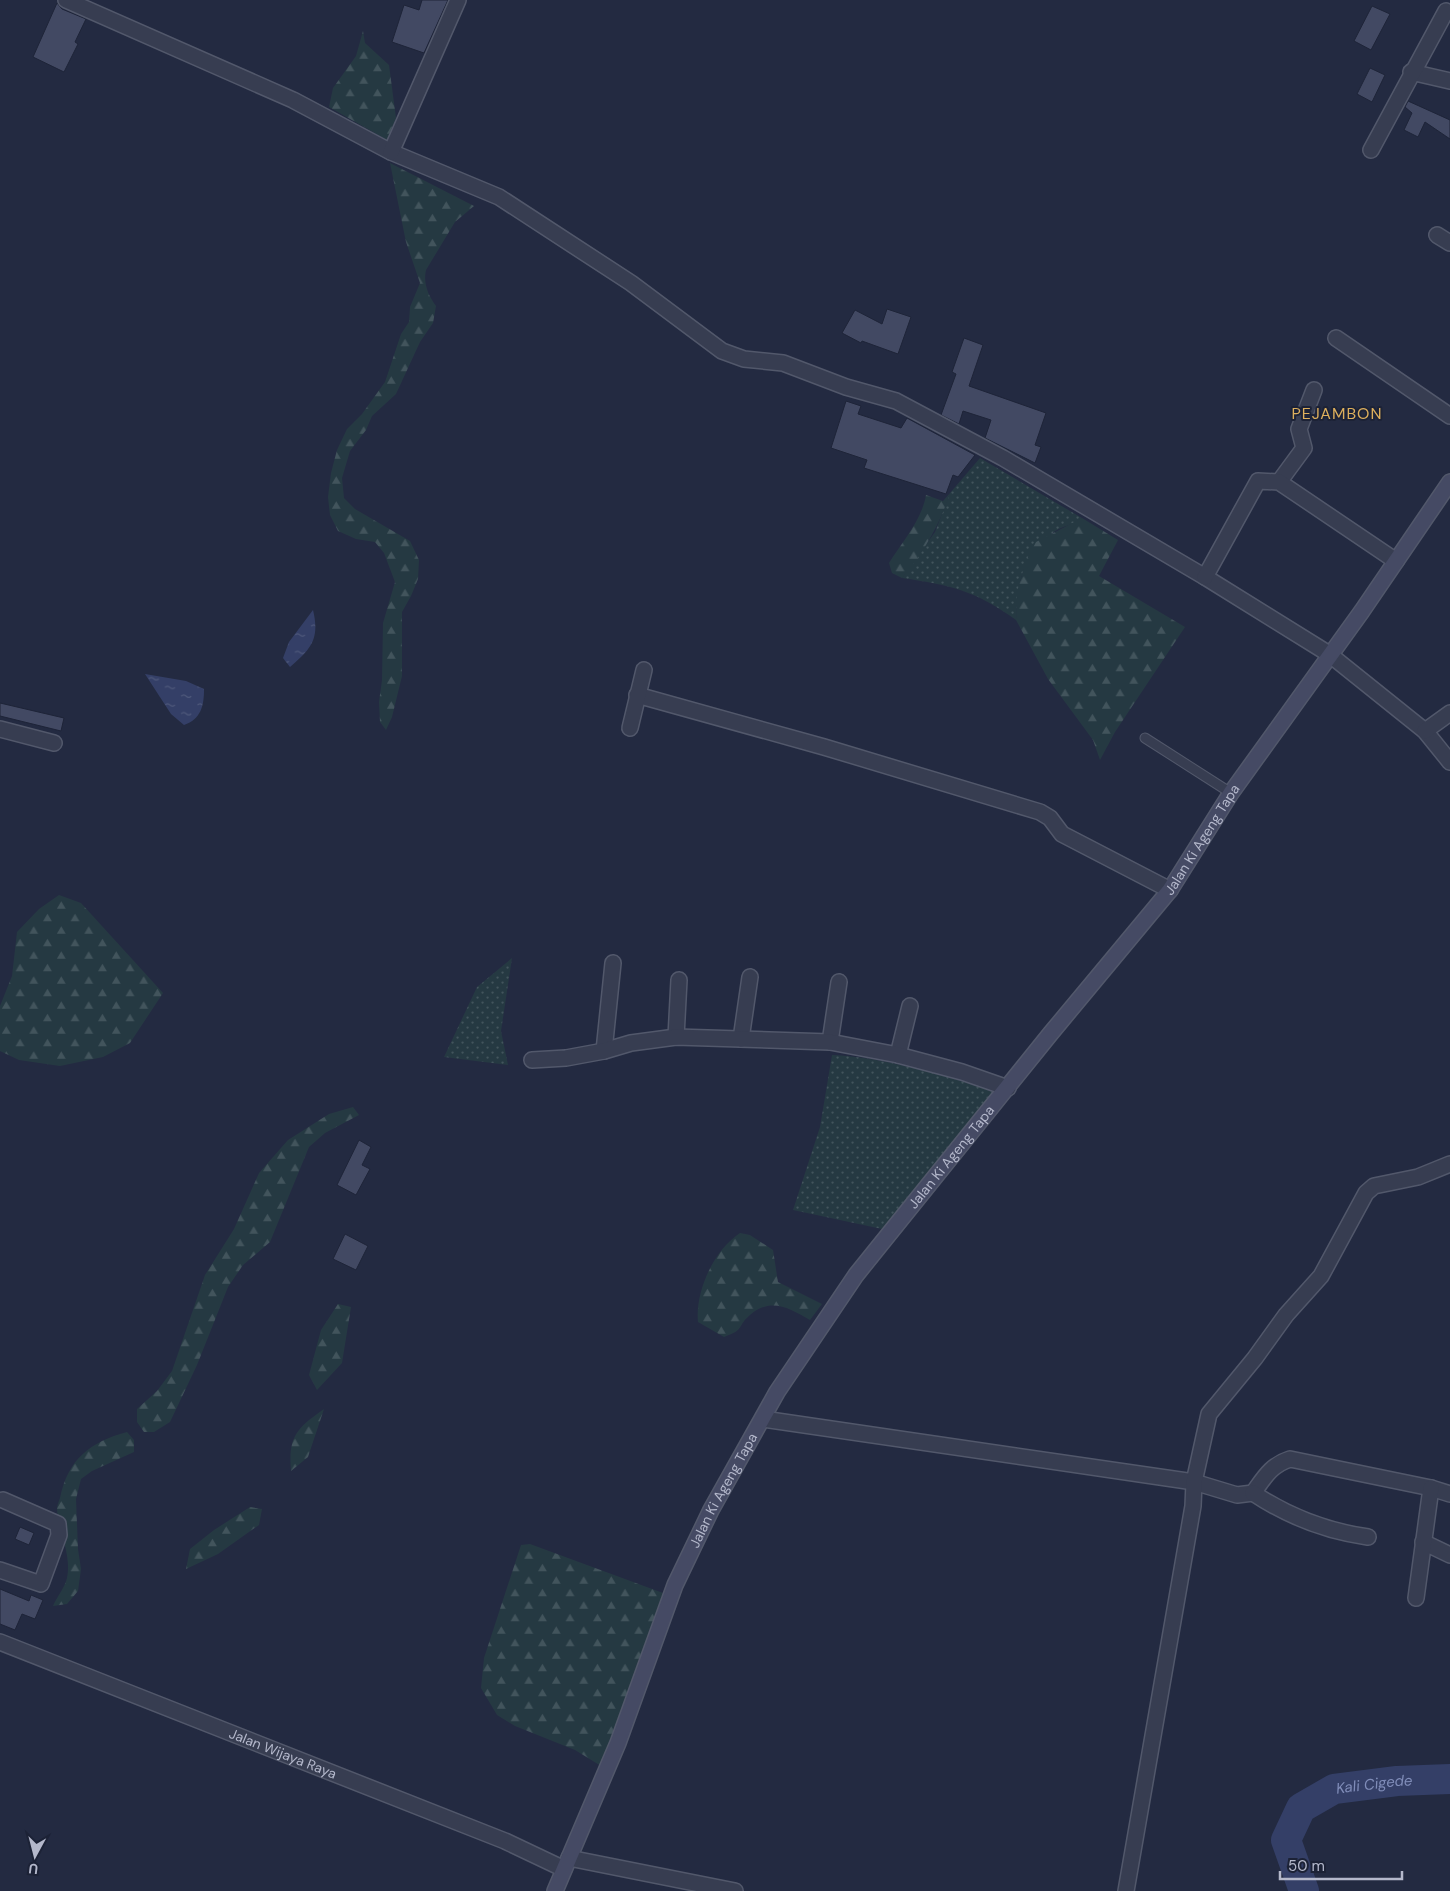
<svg xmlns="http://www.w3.org/2000/svg" width="1450" height="1891" viewBox="0 0 1450 1891" font-family="'DM Sans',sans-serif">
  <style>
    .grass { fill: url(#grass-dots) }
    .forest { fill: url(#forest-firs) }
    .water { fill: url(#water-ripples) }
    .lines { fill: none; stroke-linecap: round; stroke-linejoin: round }
    .river { stroke: #343f67; stroke-width: 30 }
    .building { fill: #424963; stroke: #1e2438 }
    .lane-casing { stroke: #52586b; stroke-width: 11 }
    .street-casing { stroke: #52586b; stroke-width: 18 }
    .secondary-casing { stroke: #52586b; stroke-width: 18 }
    .lane { stroke: #373d51; stroke-width: 9 }
    .street { stroke: #373d51; stroke-width: 15 }
    .secondary { stroke: #454a64; stroke-width: 15 }
    .labels { text-anchor: middle; stroke-width: 4; stroke-linejoin: round; paint-order: stroke }
    .street-label { font-size: 14px; fill: #b4b8cb; stroke: #1c2236 }
    .water-label { font-size: 15px; font-style: italic; fill: #808db9; stroke: #1c2236 }
    .quarter-label { font-size: 16px; letter-spacing: 1px; fill: #ddaf5d; stroke: #1c2236 }
  </style>
  <defs>
    <pattern id="grass-dots" width="8" height="8" patternUnits="userSpaceOnUse" patternTransform="scale(1.25)"><rect width="8" height="8" fill="#253942"/><path d="M2 2h.1M6 6h.1" fill="none" stroke="#42545c" stroke-width="1.8" stroke-linecap="round"/></pattern>
    <pattern id="forest-firs" width="22" height="20" patternUnits="userSpaceOnUse" patternTransform="scale(1.25)"><rect width="22" height="20" fill="#253942"/><path d="M5 1l3.5 6h-7zM16 11l3.5 6h-7z" fill="#42545c"/></pattern>
    <pattern id="water-ripples" width="26" height="14" patternUnits="userSpaceOnUse" patternTransform="scale(1.25)"><rect width="26" height="14" fill="#343f67"/><path d="M2 4q2-2 4 0t4 0M15 11q2-2 4 0t4 0" fill="none" stroke="#4f597b"/></pattern>
  </defs>
  <rect width="100%" height="100%" fill="#232a41"/>
  <path class="grass" d="M980 458 1082 518C1073 525 1062 526 1054 532 1021 557 1018 582 1016 620 976 591 951 585 902 578L935 532 950 493Z
    M512 958 501 1031 508 1065 444 1057 477 987Z
    M832 1055C883 1057 946 1076 995 1091L882 1229 793 1210 820 1127Z"/>
  <path class="forest" d="M363 31 365 43 389 65 396 118 387 140 329 107 333 88 356 56Z
    M390 163 474 206 455 222 426 270C423 283 428 295 436 306L433 323 420 342 396 394 372 416 366 430 350 451 342 478 344 498 355 509 410 541 419 560 418 579 411 596 402 612V676L392 717 386 730 380 722 379 702 382 680 383 623 395 582 384 553 375 542 356 539 338 531 330 515 328 497 331 473 337 450 347 429 362 414 385 382 401 334 409 322 410 307 420 283 406 242Z
    M950 493C940 524 924 552 902 578L892 573 889 563C902 542 922 520 926 495L943 501Z
    M1082 518 1118 540 1099 576 1185 627 1115 732 1100 760 1093 740 1048 679 1016 620 1017 592 1026 561 1036 542Z
    M59 895 81 903 163 993 130 1043 103 1057 60 1066 19 1060 0 1051V1006L12 976 17 932 39 909Z
    M353 1107 359 1115 325 1133 309 1147 270 1242 243 1265 228 1287 197 1365 170 1422 154 1432H144L137 1422V1409L157 1391 172 1371 205 1275 234 1229 259 1173 288 1140 329 1114Z
    M740 1233 750 1235 773 1250 778 1282 822 1304 810 1320C789 1308 771 1297 750 1315 736 1327 746 1329 724 1337L698 1322C695 1291 714 1250 740 1233Z
    M338 1304 351 1307 342 1363 317 1390 309 1375 321 1330Z
    M324 1409 308 1457 291 1471C288 1436 297 1428 324 1409Z
    M127 1432 134 1440V1452L92 1471 81 1479 76 1499 78 1549 81 1569 78 1591 67 1604 53 1606C57 1597 65 1587 67 1578 72 1554 58 1531 57 1509 57 1505 59 1501 60 1498 68 1459 90 1442 127 1432Z
    M250 1507 262 1509 259 1525 218 1554 186 1569 190 1549 214 1530Z
    M530 1544 663 1593 601 1766 575 1750 515 1726 497 1715 481 1688 484 1658 521 1545Z"/>
  <path class="water" d="M313 610C320 639 311 649 290 667L283 658 289 642Z
    M145 674 186 681 204 689C204 706 201 719 184 725L171 714Z"/>
  <g class="lines">
    <path class="river" id="s1" d="M1304 1891 1286 1840 1301 1808 1334 1789 1397 1781 1450 1779"/>
  </g>
  <path class="building" d="M422 0H448L424 53 392 42 404 5 419 10Z
    M57 3 62 9 86 19 75 42 78 44 64 72 33 57Z
    M1372 6 1390 14 1371 50 1354 41Z
    M1370 68 1385 75 1372 102 1357 94Z
    M1408 101 1450 120V139L1425 122 1418 137 1404 130 1412 113 1405 107Z
    M887 309 911 317 898 354 862 341 861 343 842 333 855 310 882 324Z
    M964 338 983 345 969 386 1046 413 1035 445 1041 447 1035 463 985 438 991 420 963 411 959 424 941 415 956 374 952 372Z
    M846 401 861 406 858 414 901 428 907 418 975 455 958 477 953 475 946 494 864 468 867 460 831 448Z
    M0 703 64 718 61 731 0 716Z
    M359 1140 371 1147 362 1165 370 1169 356 1195 337 1185Z
    M345 1234 368 1246 356 1270 333 1259Z
    M20 1527 34 1533 29 1545 15 1539Z
    M0 1589 29 1601 31 1595 43 1600 35 1619 22 1614 15 1630 0 1624Z"/>
  <g class="lines">
    <defs>
      <path id="lane" d="M1145 738 1231 793"/>
      <g id="street">
        <path d="M66 0 293 100 391 152 499 197 631 283 722 351 744 359 783 363 846 387 896 401 1003 458 1205 577 1329 654 1425 731 1450 762"/>
        <path d="M1411 72 1450 81"/>
        <path d="M1371 150 1446 11"/>
        <path d="M391 152 458 0"/>
        <path d="M1437 235 1450 243"/>
        <path d="M1336 338 1450 416"/>
        <path d="M1279 482 1304 448 1299 429 1314 390"/>
        <path d="M1205 577 1258 481 1279 482 1396 561"/>
        <path d="M637 695 824 747 1040 812 1050 818 1062 834 1170 890"/>
        <path d="M630 728 644 670"/>
        <path d="M0 729 54 743"/>
        <path d="M1425 731 1450 713"/>
        <path d="M676 1037 679 980"/>
        <path d="M741 1039 750 977"/>
        <path d="M830 1042 839 982"/>
        <path d="M604 1051 613 963"/>
        <path d="M898 1055 910 1006"/>
        <path d="M532 1060 566 1058 604 1051 631 1043 676 1037 830 1042 898 1055 962 1072 1008 1088"/>
        <path d="M763 1419 1194 1482 1237 1495 1253 1493C1264 1478 1271 1465 1290 1459L1431 1488 1450 1494"/>
        <path d="M1253 1493C1289 1517 1325 1531 1368 1537"/>
        <path d="M1423 1542 1450 1555"/>
        <path d="M0 1570 41 1584 59 1535 58 1524 3 1500"/>
        <path d="M1416 1598 1431 1488"/>
        <path id="s2" d="M0 1642 505 1841 564 1869"/>
        <path d="M569 1858 735 1891"/>
        <path d="M1126 1891 1193 1506 1194 1482 1209 1414 1255 1358 1286 1315 1321 1276 1366 1193 1374 1186 1418 1177 1450 1164"/>
      </g>
      <g id="secondary">
        <path id="s3" d="M555 1891 618 1743 675 1585 711 1510 777 1392 856 1275 1051 1033 1170 890 1231 793 1362 611 1450 482"/>
      </g>
    </defs>
    <use href="#lane" class="lane-casing"/>
    <use href="#street" class="street-casing"/>
    <use href="#secondary" class="secondary-casing"/>
    <use href="#lane" class="lane"/>
    <use href="#street" class="street"/>
    <use href="#secondary" class="secondary"/>
  </g>
  <g class="labels">
    <g class="street-label">
      <text dy="5" stroke="none"><textPath href="#s3" startOffset="1245">Jalan Ki Ageng Tapa</textPath></text>
      <text dy="5" stroke="none"><textPath href="#s3" startOffset="840">Jalan Ki Ageng Tapa</textPath></text>
      <text dy="5" stroke="none"><textPath href="#s3" startOffset="435">Jalan Ki Ageng Tapa</textPath></text>
      <text dy="5" stroke="none"><textPath href="#s2" startOffset="304">Jalan Wijaya Raya</textPath></text>
    </g>
    <g class="water-label">
      <text dy="5" stroke="none"><textPath href="#s1" startOffset="168">Kali Cigede</textPath></text>
    </g>
    <g class="quarter-label">
      <text x="1337" y="419">PEJAMBON</text>
    </g>
  </g>
  <g transform="translate(35 1856) rotate(187)" stroke="#1c2236" stroke-width="4" paint-order="stroke">
  <path d="M0-4L9 19L0 12L-9 19Z" fill="#b4b8cb"/>
  <text y="-8" font-size="14" font-weight="bold" text-anchor="middle" fill="#b4b8cb">U</text>
  </g>
  <path d="M1280 1871v8h122v-8" fill="none" stroke="#b4b8cb" stroke-width="2.5"/>
  <text x="1288" y="1871" font-size="15" fill="#b4b8cb" stroke="#1c2236" stroke-width="4" paint-order="stroke">50 m</text>
</svg>
